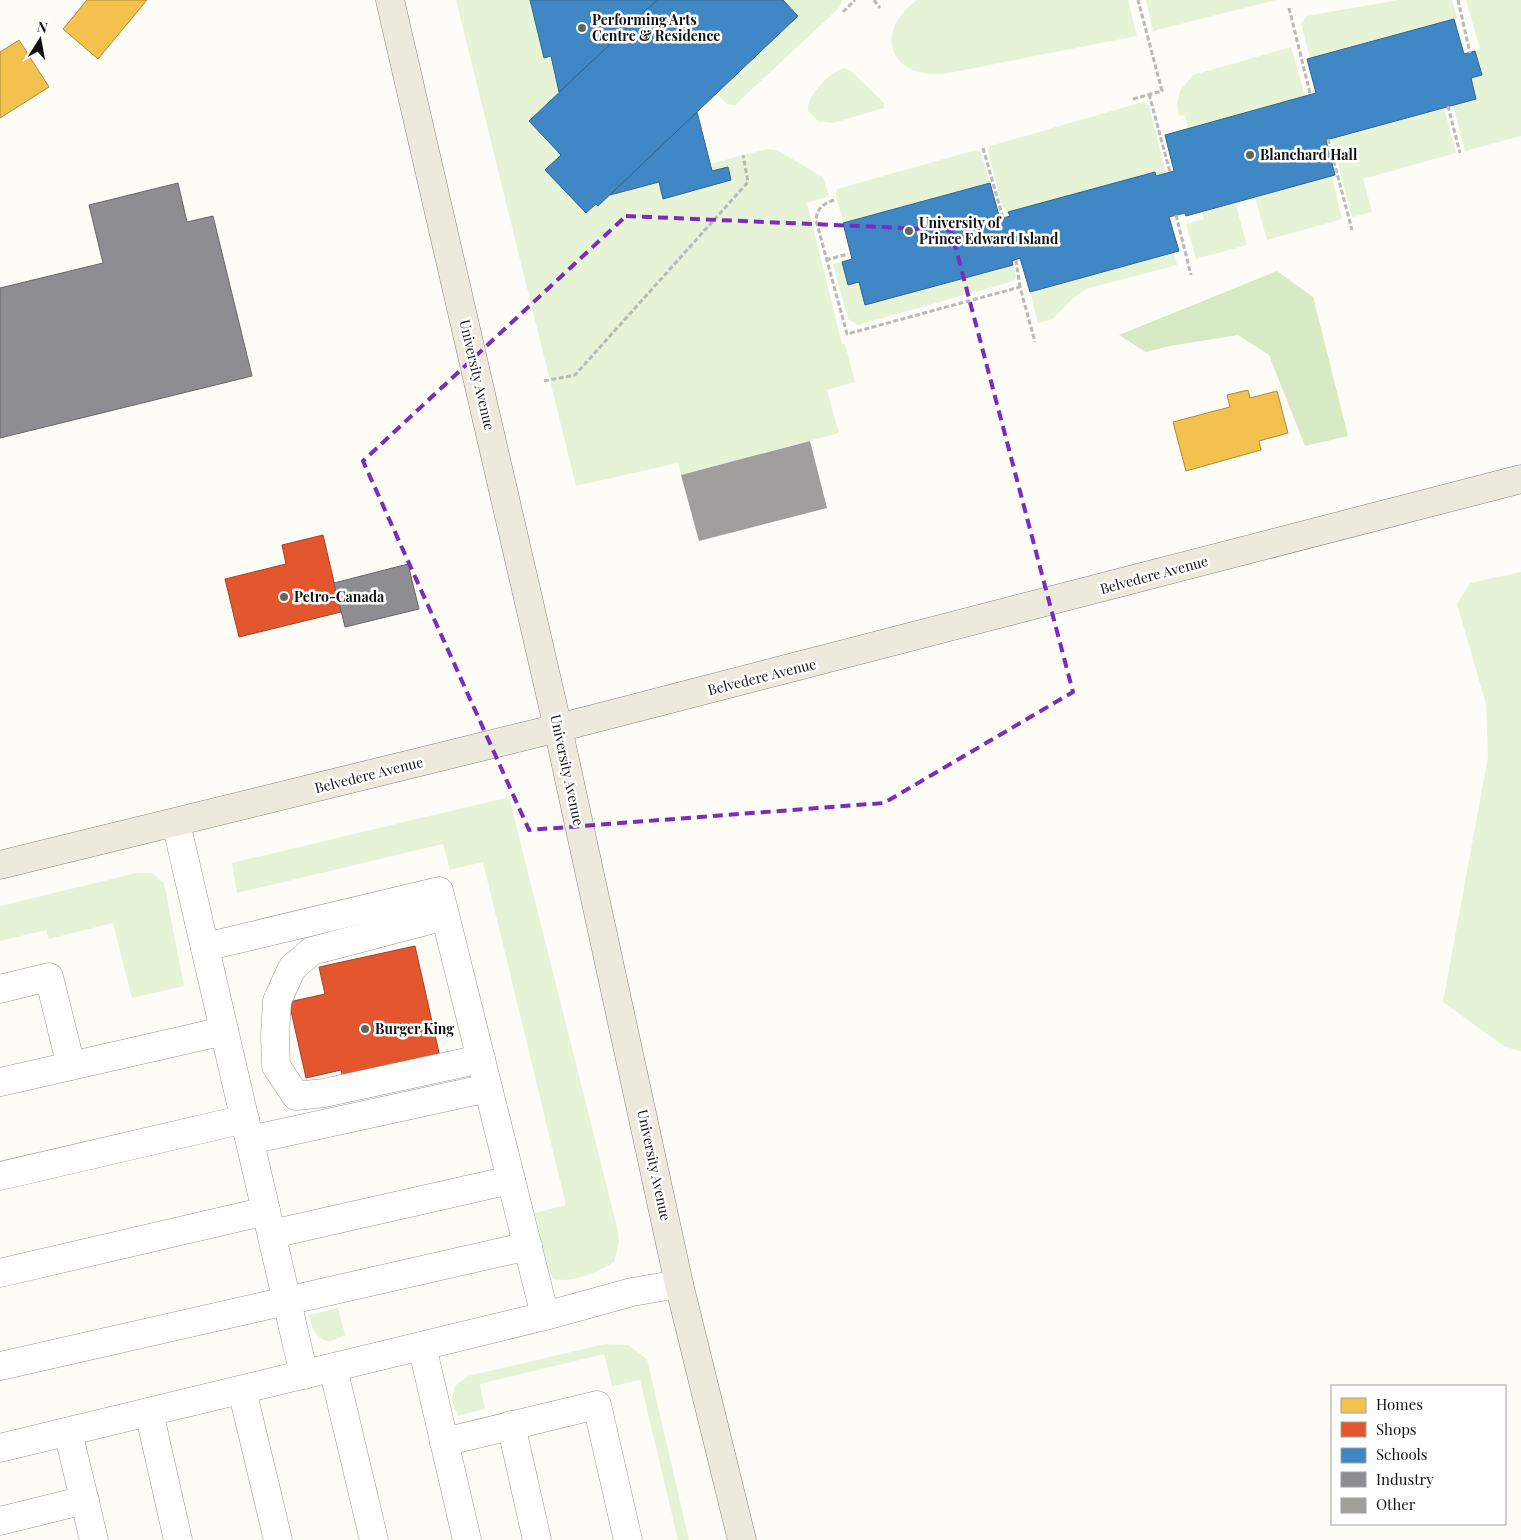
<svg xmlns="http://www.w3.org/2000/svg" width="1521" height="1540" viewBox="0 0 1521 1540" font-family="'Playfair Display',serif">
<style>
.green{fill:#e7f3d7}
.forest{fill:#d8eac5}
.homes{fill:#f2c14e;stroke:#ae8c3c}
.shops{fill:#e4572e;stroke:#a54225}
.schools{fill:#3f88c5;stroke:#31648f}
.industry{fill:#8d8d92;stroke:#68686b}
.building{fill:#a19f9c}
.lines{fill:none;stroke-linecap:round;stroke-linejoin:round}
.minor-casing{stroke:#979795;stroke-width:29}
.major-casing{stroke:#858482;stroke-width:29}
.path{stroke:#b9b9b8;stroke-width:3;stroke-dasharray:5 2.5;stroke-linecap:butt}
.minor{stroke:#fffffe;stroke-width:28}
.major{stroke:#ede9dc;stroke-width:28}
.marked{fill:none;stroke:#7b2cbf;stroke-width:4;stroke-dasharray:10 6;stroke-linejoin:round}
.poi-dot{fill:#646362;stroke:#fff;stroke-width:2}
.labels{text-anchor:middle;stroke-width:5;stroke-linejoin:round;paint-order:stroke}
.poi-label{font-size:14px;font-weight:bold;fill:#111;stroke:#fff;text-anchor:start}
.street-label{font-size:14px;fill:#111;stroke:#fff}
</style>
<rect width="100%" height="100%" fill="#fdfcf7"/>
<g class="green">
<path d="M456,0H530L544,58L551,56L559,92L529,121L561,155L546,170L586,213L610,195L659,182L663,199L715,185V184L731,180L728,167L712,171L710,164L767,149L777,150L823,177L829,196L807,203L842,344H845L855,382L827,390L839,433L681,475L678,463L576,486Z"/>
<path d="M783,0H842L839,8L735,105L727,104L717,94L798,17Z"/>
<path d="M917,0H1128L1137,36L944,74C889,79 873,31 917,0Z"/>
<path d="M1146,0H1276L1153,31Z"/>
<path d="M1398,0H1452L1457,18L1310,58L1301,23L1307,16Z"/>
<path d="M1466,0H1521V136L1465,151L1453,105L1476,99L1471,78L1482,75L1475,51L1480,49Z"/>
<path d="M1291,47L1305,96L1188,128L1185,115L1179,116L1177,104L1180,91L1193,75Z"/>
<path d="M844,68L851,71L884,103V108L833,123L818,121L808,111C805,97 831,71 844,68Z"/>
<path d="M1143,102L1149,106L1166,173L1156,176L1155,173L1008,212L1002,206L988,151L990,146Z"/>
<path d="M1444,108L1456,153L1363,179L1372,212L1352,217L1331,138Z"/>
<path d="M976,150L981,153L990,183L843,223L836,195L837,189Z"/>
<path d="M1332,176L1342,219L1267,240L1255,197Z"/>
<path d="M1235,202L1247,245L1196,259L1186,224L1204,219L1202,212Z"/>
<path d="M1174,253L1177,265L1086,289L1071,300L1053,319L1038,323L1030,292Z"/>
<path d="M842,262L848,285L859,282L865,305L1013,265L1016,276L1014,281L858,325L848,319L833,264Z"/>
<path d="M1521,572V1051L1505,1047L1443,1002L1488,757L1486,704L1457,604L1470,583Z"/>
<path d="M509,797L618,1231L619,1242L614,1262C596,1273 573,1283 553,1279L547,1265L535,1213L566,1205L483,862L450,870L443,844L237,893L232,863Z"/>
<path d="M137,873H152L164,883L184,986L132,998L113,923L49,939L46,930L0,941V906Z"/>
<path d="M338,1308L345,1335L329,1342C315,1337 312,1330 309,1315Z"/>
<path d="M605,1344L628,1345L647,1359L689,1540H678L640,1380L612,1386L604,1354L480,1384L485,1409L458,1416L452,1401L455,1386L468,1376Z"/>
</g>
<path class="forest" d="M1277,271L1313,297L1348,436L1305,446L1269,355L1238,335L1170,346L1146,352L1119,335Z"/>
<g class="homes">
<path d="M87,0H147L98,59L63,29Z"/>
<path d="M19,40L49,87L0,118V52Z"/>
<path d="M1248,390L1250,398L1277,391L1288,433L1259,441L1261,450L1186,471L1173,422L1230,407L1227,395Z"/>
</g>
<g class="shops">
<path d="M323,535L341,612L239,637L225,579L286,564L282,545Z"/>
<path d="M415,946L440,1057L343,1078L341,1070L306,1078L289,1002L325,994L319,967Z"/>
</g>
<g class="schools">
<path d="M530,0H657L559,92L551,56L544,58Z"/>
<path d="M657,0H783L798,16L598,206L596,204L586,213L545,170L561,155L529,121Z"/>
<path d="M1454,19L1464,54L1475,51L1482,75L1471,78L1476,99L1326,140L1335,175L1186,216L1185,213L1169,217L1179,251L1030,292L1020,258L1012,261L1013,265L865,305L859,282L848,285L842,262L852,259L843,223L990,183L1000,219L1010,216L1008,212L1155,172L1156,176L1174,171L1165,135L1316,93L1307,59Z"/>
<path d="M697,112L712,171L728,167L731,180L663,199L659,182L610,195Z"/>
</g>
<g class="industry">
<path d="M178,183L187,222L213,216L252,376L0,438V288L103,263L89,205Z"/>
<path d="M408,564L419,609L345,627L334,583Z"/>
</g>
<path class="building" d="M810,441L827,508L699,541L681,475Z"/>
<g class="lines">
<g class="minor-casing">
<g id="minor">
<path d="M176,823L304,1375"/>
<path d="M445,916L312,951L292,968L277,1001L275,1036L276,1066L296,1096L324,1093L481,1059"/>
<path d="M205,947L439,891L545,1316"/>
<path d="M0,989L49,977L71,1066"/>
<path d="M0,1082L224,1031"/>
<path d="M250,1140L488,1088"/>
<path d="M0,1176L245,1119"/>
<path d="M272,1234L511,1180"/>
<path d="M0,1273L266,1211"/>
<path d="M422,1346L467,1540"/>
<path d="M0,1366L528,1246"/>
<path d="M333,1368L374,1540"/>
<path d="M242,1390L278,1540"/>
<path d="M149,1412L178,1540"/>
<path d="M511,1425L537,1540"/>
<path d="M68,1432L94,1540"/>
<path d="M444,1442L597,1405L628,1540"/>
<path d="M0,1448L545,1316L632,1292L679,1284"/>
<path d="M0,1521L85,1500"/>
</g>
</g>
<g class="major-casing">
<g id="major">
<path d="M390,0L558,728L679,1284L742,1540"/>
<path d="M0,865L558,728L1521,479"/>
</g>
</g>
<g class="path">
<path d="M874,0L880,8"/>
<path d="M1458,0L1470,53"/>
<path d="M1289,8L1310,93"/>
<path d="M843,12L855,0"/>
<path d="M1149,94L1170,172"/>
<path d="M1133,99L1162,91L1138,0"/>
<path d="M1448,106L1460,153"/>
<path d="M1328,139L1352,230"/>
<path d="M983,148L1003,218"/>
<path d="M834,200C823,204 817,208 816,220L847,334L1020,287L1035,342"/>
<path d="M1176,215L1191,275"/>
<path d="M826,260L848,254"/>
<path d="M1016,260L1020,287"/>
<path d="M544,381L575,375L748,182L743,155"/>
</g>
<use href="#minor" class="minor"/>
<use href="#major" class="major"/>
</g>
<path class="marked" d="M626,216L951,230L1073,692L884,803L529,830L363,461Z"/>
<g class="poi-dot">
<circle cx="582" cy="28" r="5"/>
<circle cx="1250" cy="155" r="5"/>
<circle cx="909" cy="231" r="5"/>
<circle cx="284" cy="597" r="5"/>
<circle cx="365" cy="1029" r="5"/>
</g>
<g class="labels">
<g class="poi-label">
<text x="592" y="25">Performing Arts<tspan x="592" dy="16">Centre &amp; Residence</tspan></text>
<text x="1260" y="160">Blanchard Hall</text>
<text x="919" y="228">University of<tspan x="919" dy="16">Prince Edward Island</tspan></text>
<text x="294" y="602">Petro-Canada</text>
<text x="375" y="1034">Burger King</text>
</g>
<g class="street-label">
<text transform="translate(477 375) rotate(77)" y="5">University Avenue</text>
<text transform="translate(1154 575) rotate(-15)" y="5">Belvedere Avenue</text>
<text transform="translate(762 677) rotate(-14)" y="5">Belvedere Avenue</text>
<text transform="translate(567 770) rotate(78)" y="5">University Avenue</text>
<text transform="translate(369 775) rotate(-14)" y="5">Belvedere Avenue</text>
<text transform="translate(654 1165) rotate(78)" y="5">University Avenue</text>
</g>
</g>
<rect x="1331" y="1385" width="175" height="140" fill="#ffffff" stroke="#a0a0a0"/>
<rect x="1341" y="1398" width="25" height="15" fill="#f2c14e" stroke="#a0a0a0"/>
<text x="1376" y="1410" font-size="15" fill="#111111">Homes</text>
<rect x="1341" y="1422" width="25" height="15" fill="#e4572e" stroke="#a0a0a0"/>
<text x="1376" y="1435" font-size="15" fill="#111111">Shops</text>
<rect x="1341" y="1448" width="25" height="15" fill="#3f88c5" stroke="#a0a0a0"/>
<text x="1376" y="1460" font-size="15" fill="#111111">Schools</text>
<rect x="1341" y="1472" width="25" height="15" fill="#8d8d92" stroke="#a0a0a0"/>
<text x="1376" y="1485" font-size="15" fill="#111111">Industry</text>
<rect x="1341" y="1498" width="25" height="15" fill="#a19f9c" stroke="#a0a0a0"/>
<text x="1376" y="1510" font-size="15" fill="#111111">Other</text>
<g transform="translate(40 40) rotate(11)" stroke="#ffffff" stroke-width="4" paint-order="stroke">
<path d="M0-4L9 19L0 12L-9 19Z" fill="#111111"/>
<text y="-8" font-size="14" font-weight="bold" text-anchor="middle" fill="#111111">N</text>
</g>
</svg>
